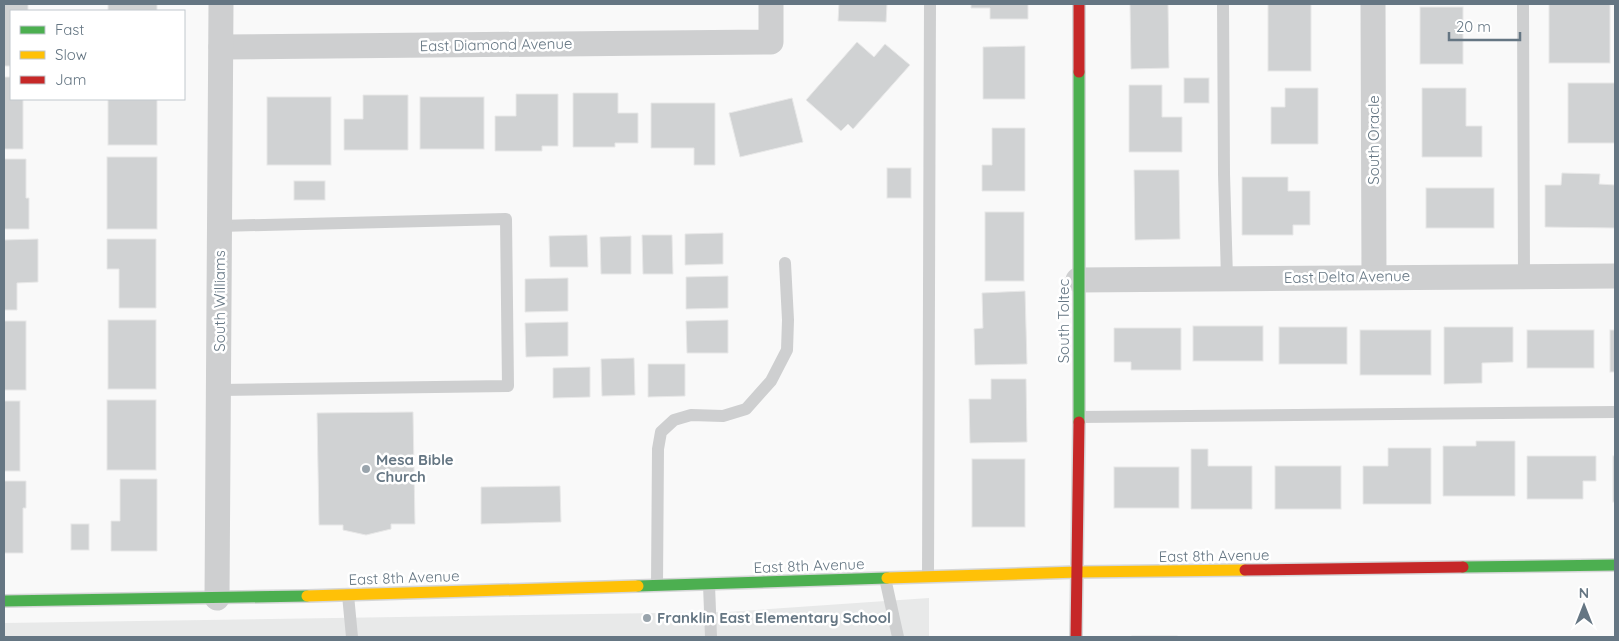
<svg xmlns="http://www.w3.org/2000/svg" width="1619" height="641" viewBox="0 0 1619 641" font-family="Quicksand,sans-serif">
<style>
.built{fill:#e8e9e9}
.building{fill:#d0d2d3;stroke:#e8e8e8}
.lines{fill:none;stroke-linecap:round;stroke-linejoin:round}
.fast-casing{stroke:#d5d6d7;stroke-width:14}
.slow-casing{stroke:#d5d6d7;stroke-width:14}
.jam-casing{stroke:#d5d6d7;stroke-width:14}
.lane{stroke:#cecfd0;stroke-width:12}
.street{stroke:#cecfd0;stroke-width:25}
.fast{stroke:#4caf50;stroke-width:11}
.slow{stroke:#ffc107;stroke-width:11}
.jam{stroke:#c62828;stroke-width:11}
.poi-dot{fill:#99a4ac;stroke:#fff;stroke-width:2}
.labels{text-anchor:middle;stroke-width:5;stroke-linejoin:round;paint-order:stroke}
.street-label{font-size:15px;fill:#657683;stroke:#fff}
.poi-label{font-size:15px;font-weight:bold;fill:#657683;stroke:#fff;text-anchor:start}
</style>
<rect width="100%" height="100%" fill="#f9f9f9"/>
<path class="built" d="M929,598V637H4V623L727,612Z"/>
<g class="building">
<path d="M4,4H28V11H11V66H4Z"/>
<rect x="108" y="4" width="49" height="7"/>
<path d="M839,4H887L886,22L838,21Z"/>
<path d="M971,4H1028V19H990V8H971Z"/>
<path d="M1130,4H1168L1169,68L1131,69Z"/>
<rect x="1268" y="4" width="43" height="67"/>
<rect x="1549" y="4" width="61" height="59"/>
<rect x="1420" y="7" width="43" height="57"/>
<path d="M857,42L874,57L885,44L910,65L853,129L848,124L841,131L806,100Z"/>
<path d="M1025,46V99H983V47Z"/>
<path d="M4,77H11V99H23V149H4Z"/>
<rect x="1184" y="78" width="25" height="25"/>
<rect x="1568" y="83" width="47" height="60"/>
<path d="M1129,85H1162V117H1182V152H1129Z"/>
<path d="M1285,88H1318V144H1271V107H1285Z"/>
<path d="M1422,88H1466V126H1482V157H1422Z"/>
<path d="M573,93H618V113H638V143H615V147H573Z"/>
<path d="M516,94H558V146H542V151H495V116H516Z"/>
<path d="M363,95H408V150H344V119H363Z"/>
<rect x="267" y="97" width="64" height="68"/>
<rect x="420" y="97" width="64" height="52"/>
<path d="M792,98L803,142L740,157L729,113Z"/>
<rect x="108" y="99" width="49" height="46"/>
<path d="M651,103H715V165H694V148H651Z"/>
<path d="M992,128H1025V191H982V165H992Z"/>
<rect x="107" y="157" width="50" height="72"/>
<path d="M4,159H26V198H29V229H4Z"/>
<rect x="887" y="168" width="24" height="30"/>
<path d="M1134,170H1179L1180,239L1135,240Z"/>
<path d="M1562,173L1600,174L1599,184L1615,185V228L1545,227V185H1561Z"/>
<path d="M1242,177H1288V191H1310V225H1293V235H1242Z"/>
<rect x="294" y="181" width="31" height="19"/>
<rect x="1426" y="188" width="68" height="40"/>
<rect x="985" y="212" width="39" height="69"/>
<path d="M723,233V264L685,265V234Z"/>
<path d="M587,235L588,267H550L549,236Z"/>
<path d="M642,235H672L673,274H643Z"/>
<path d="M631,236V274H601L600,237Z"/>
<path d="M38,239V282L17,283V310H4V240Z"/>
<path d="M107,239H156V308H119V269H107Z"/>
<path d="M728,276V308L686,309V277Z"/>
<path d="M568,278V311L525,312V279Z"/>
<path d="M1025,291L1027,364L975,365L974,329L983,328L982,293Z"/>
<rect x="108" y="320" width="48" height="69"/>
<path d="M728,320V353H687L686,321Z"/>
<rect x="4" y="321" width="22" height="69"/>
<path d="M568,322V356L526,357L525,323Z"/>
<rect x="1193" y="326" width="70" height="35"/>
<rect x="1279" y="327" width="68" height="37"/>
<path d="M1444,327H1513V362L1482,363V383L1444,384Z"/>
<path d="M1114,328H1181V370H1131V362H1114Z"/>
<rect x="1360" y="330" width="71" height="45"/>
<rect x="1527" y="330" width="67" height="38"/>
<rect x="1610" y="330" width="5" height="42"/>
<path d="M634,358L635,395L602,396L601,359Z"/>
<path d="M648,364H685V396L648,397Z"/>
<path d="M590,367V397L553,398V368Z"/>
<path d="M991,379H1026L1027,442L970,443L969,399H991Z"/>
<rect x="107" y="400" width="49" height="70"/>
<rect x="4" y="401" width="16" height="70"/>
<path d="M413,412L415,524H391V529L366,535L343,530V525H319L317,413Z"/>
<path d="M1476,441H1515V496H1443V446H1476Z"/>
<path d="M1388,448H1431V504H1363V466H1388Z"/>
<path d="M1191,449H1208V466H1252V509H1191Z"/>
<path d="M1527,456H1596V481H1583V499H1527Z"/>
<rect x="1613" y="456" width="2" height="46"/>
<rect x="972" y="459" width="53" height="68"/>
<rect x="1275" y="466" width="66" height="43"/>
<rect x="1114" y="467" width="65" height="41"/>
<path d="M120,479H157V551H111V521H120Z"/>
<path d="M4,481H26V508H23V553H4Z"/>
<path d="M560,486L561,522L481,524V487Z"/>
<rect x="71" y="524" width="18" height="26"/>
<rect x="1132" y="636" width="45" height="1"/>
</g>
<g class="lines">
<g class="fast-casing">
<g id="fast">
<path d="M1079,422V72"/>
<path d="M1463,567L1615,565"/>
<path d="M638,586L887,578"/>
<path d="M4,601L307,596"/>
</g>
</g>
<g class="slow-casing">
<g id="slow">
<path d="M887,578L1078,572L1245,570"/>
<path d="M307,596L638,586"/>
</g>
</g>
<g class="jam-casing">
<g id="jam">
<path d="M1079,4V72"/>
<path d="M1245,570L1463,567"/>
<path d="M1076,637L1079,422"/>
</g>
</g>
<g class="lane">
<path d="M1223,4L1224,174L1227,278"/>
<path d="M1523,4L1524,276"/>
<path d="M219,390L508,386L506,219L220,226"/>
<path d="M1079,417L1615,412"/>
<path d="M928,576L930,4"/>
<path d="M885,578L898,637"/>
<path d="M657,585L658,449L661,432L674,420L691,415L723,416L746,409L771,381L787,350L788,320L785,263"/>
<path d="M709,585L711,637"/>
<path d="M348,595L352,637"/>
</g>
<g class="street">
<path d="M1373,4L1374,277"/>
<path d="M221,47L771,42V4"/>
<path d="M1078,280L1615,276"/>
<path d="M217,598L221,4"/>
</g>
<use href="#fast" class="fast"/>
<use href="#slow" class="slow"/>
<use href="#jam" class="jam"/>
</g>
<g class="poi-dot">
<circle cx="366" cy="469" r="5"/>
<circle cx="647" cy="618" r="5"/>
</g>
<g class="labels">
<g class="street-label">
<text transform="translate(496 45) rotate(-1)" y="5">East Diamond Avenue</text>
<text transform="translate(1374 140) rotate(-90)" y="5">South Oracle</text>
<text transform="translate(1347 277) rotate(-1)" y="5">East Delta Avenue</text>
<text transform="translate(220 301) rotate(-90)" y="5">South Williams</text>
<text transform="translate(1064 321) rotate(-90)" y="5">South Toltec</text>
<text transform="translate(1214 556) rotate(-1)" y="5">East 8th Avenue</text>
<text transform="translate(809 566) rotate(-2)" y="5">East 8th Avenue</text>
<text transform="translate(404 578) rotate(-2)" y="5">East 8th Avenue</text>
</g>
<g class="poi-label">
<text x="376" y="465">Mesa Bible<tspan x="376" dy="17">Church</tspan></text>
<text x="657" y="623">Franklin East Elementary School</text>
</g>
</g>
<rect width="1619" height="641" fill="none" stroke="#657683" stroke-width="10"/>
<rect x="10" y="10" width="175" height="90" fill="#ffffff" stroke="#c1c8cd"/>
<rect x="20" y="26" width="25" height="8" fill="#4caf50" stroke="#c1c8cd"/>
<text x="55" y="35" font-size="15" fill="#657683">Fast</text>
<rect x="20" y="51" width="25" height="8" fill="#ffc107" stroke="#c1c8cd"/>
<text x="55" y="60" font-size="15" fill="#657683">Slow</text>
<rect x="20" y="76" width="25" height="8" fill="#c62828" stroke="#c1c8cd"/>
<text x="55" y="85" font-size="15" fill="#657683">Jam</text>
<g transform="translate(1584 606)" stroke="#ffffff" stroke-width="4" paint-order="stroke">
<path d="M0-4L9 19L0 12L-9 19Z" fill="#657683"/>
<text y="-8" font-size="14" font-weight="bold" text-anchor="middle" fill="#657683">N</text>
</g>
<path d="M1449 32v8h71v-8" fill="none" stroke="#657683" stroke-width="2.5"/>
<text x="1456" y="32" font-size="15" fill="#657683" stroke="#ffffff" stroke-width="4" paint-order="stroke">20 m</text>
</svg>
